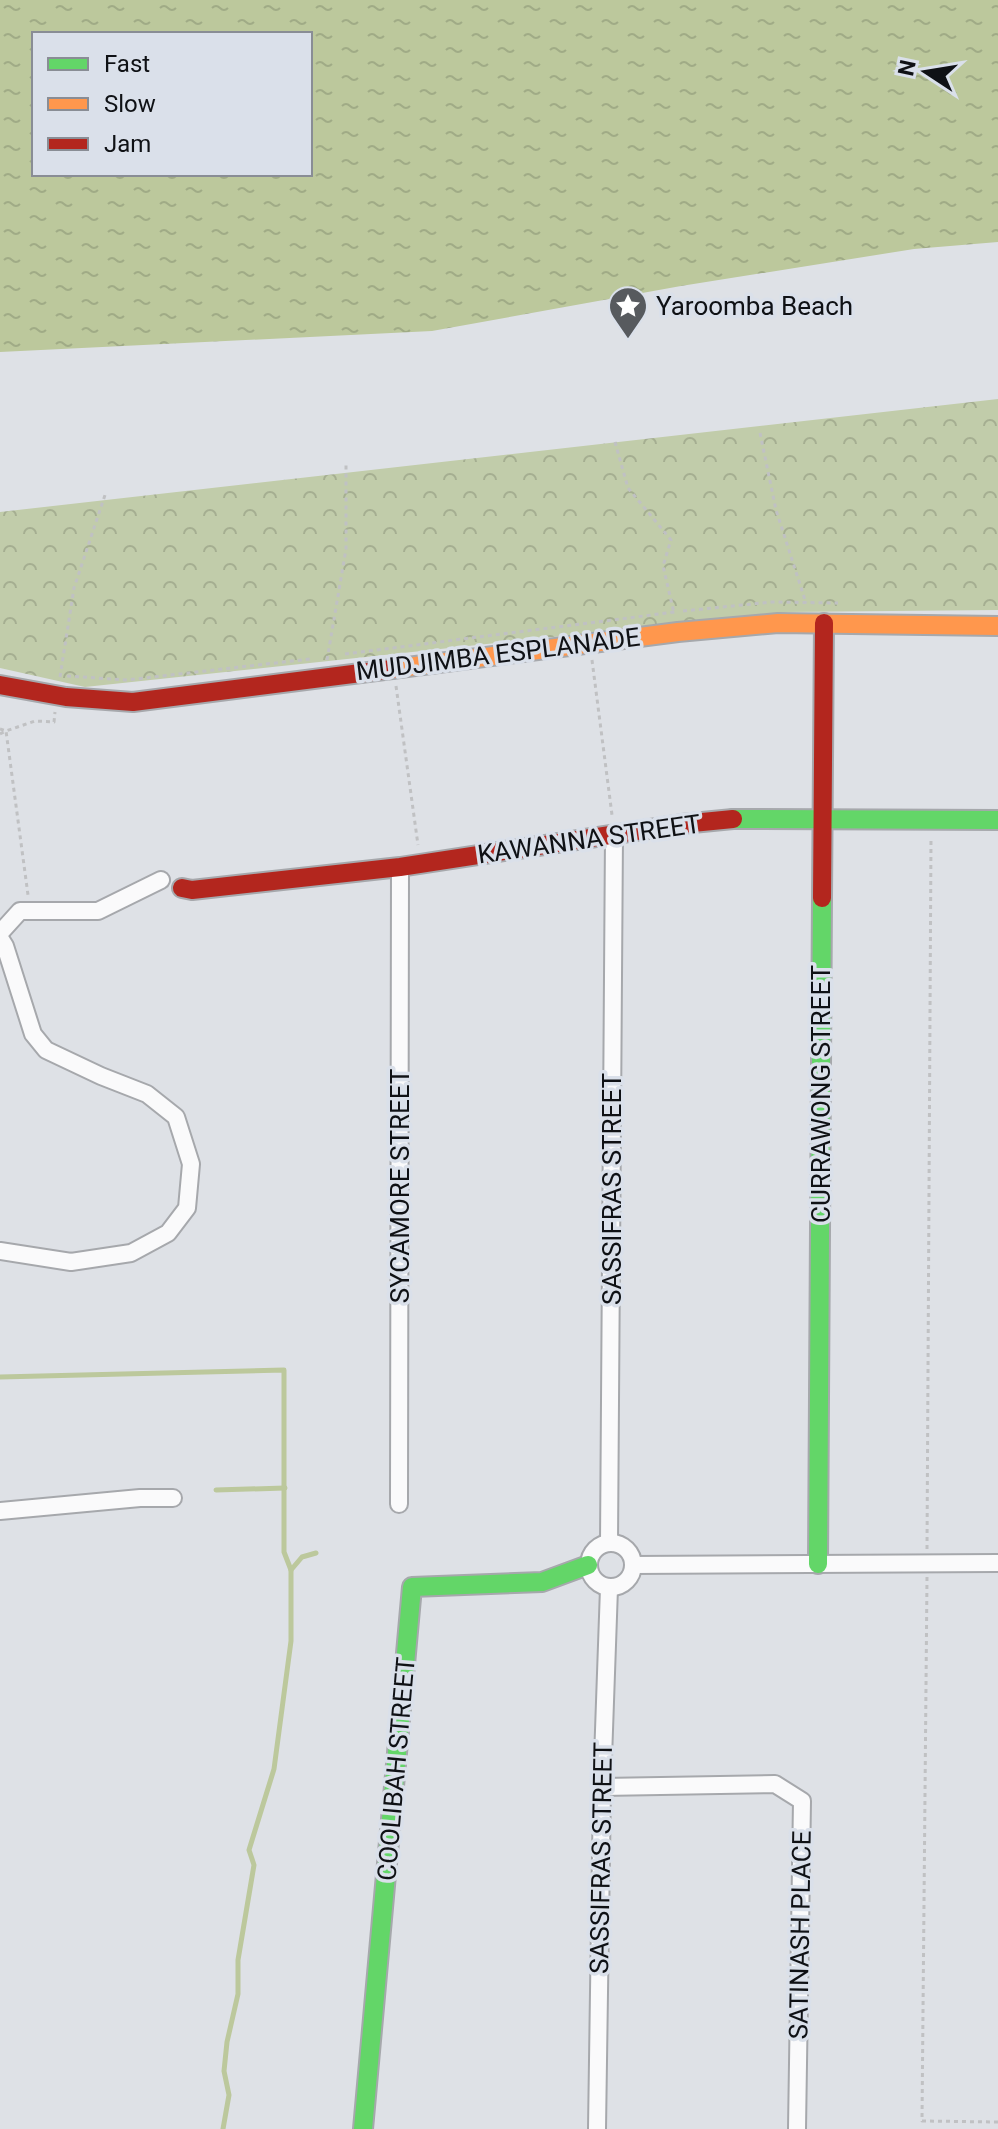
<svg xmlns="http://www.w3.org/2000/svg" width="998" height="2129" viewBox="0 0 998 2129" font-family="Roboto,sans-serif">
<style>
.forest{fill:url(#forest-crowns)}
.water{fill:url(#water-ripples);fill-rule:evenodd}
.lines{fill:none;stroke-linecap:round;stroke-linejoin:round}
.stream{stroke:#bcc89c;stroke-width:5}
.street-casing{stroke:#a6a8ac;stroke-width:20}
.fast-casing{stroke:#a6a8ac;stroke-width:22}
.slow-casing{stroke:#a6a8ac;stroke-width:22}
.jam-casing{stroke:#a6a8ac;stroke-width:22}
.path{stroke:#c0c1c3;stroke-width:3;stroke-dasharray:4 4;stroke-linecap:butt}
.street{stroke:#fafafb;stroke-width:16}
.fast{stroke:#63d668;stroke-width:18}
.slow{stroke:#ff974d;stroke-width:18}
.jam{stroke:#b3261e;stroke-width:18}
.labels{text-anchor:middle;stroke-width:7;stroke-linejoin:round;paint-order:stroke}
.poi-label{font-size:26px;fill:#0f1115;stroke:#dae0ea;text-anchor:start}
.street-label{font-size:26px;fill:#0f1115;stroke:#dae0ea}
</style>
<defs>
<pattern id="forest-crowns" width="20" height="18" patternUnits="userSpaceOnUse" patternTransform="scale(2)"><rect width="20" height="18" fill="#c1ccaa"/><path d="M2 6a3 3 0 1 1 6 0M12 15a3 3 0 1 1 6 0" fill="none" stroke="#a5ae91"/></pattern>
<pattern id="water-ripples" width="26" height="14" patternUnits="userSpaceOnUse" patternTransform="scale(2)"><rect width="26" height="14" fill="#bcc89c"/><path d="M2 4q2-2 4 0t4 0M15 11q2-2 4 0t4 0" fill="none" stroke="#a0ab86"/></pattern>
</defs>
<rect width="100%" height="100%" fill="#dee1e6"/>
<path class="forest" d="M998,399V610L786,612L85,687L0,668V512Z"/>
<path class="water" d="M0,0H998V242L914,249L681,286L432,331L0,352ZM34,34H310V174H34Z"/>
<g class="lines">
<g class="stream">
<path d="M0,1377L284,1370V1552L291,1570"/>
<path d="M216,1490L285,1488"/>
<path d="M223,2129L229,2095L224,2071L227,2042L238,1994V1960L254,1865L249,1850L274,1769L291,1641V1570L302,1557L316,1553"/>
</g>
<g class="street-casing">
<g id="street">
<path d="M0,933L20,911H98L161,880"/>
<path d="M0,938L5,946L33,1034L46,1050L101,1076L147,1094L176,1117L191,1164L187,1208L168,1233L131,1253L71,1262L0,1251"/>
<path d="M399,1504L400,867"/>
<path d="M0,1511L140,1498H173"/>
<circle cx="611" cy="1565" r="22"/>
<path d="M609,1543L614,835"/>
<path d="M633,1565L998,1563"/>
<path d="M602,1787L775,1784L802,1801L797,2129"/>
<path d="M597,2129L602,1787L609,1588"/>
</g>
</g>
<g class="fast-casing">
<g id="fast">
<path d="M733,819L998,820"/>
<path d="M818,1564L822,898"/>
<path d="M363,2129L412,1587L542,1582L588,1565"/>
</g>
</g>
<g class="slow-casing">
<path id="slow" d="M392,669L678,632L778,623L998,626"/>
</g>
<g class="jam-casing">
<g id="jam">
<path d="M0,685L66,697L133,702L392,669"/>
<path d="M182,888L192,890L400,867L682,824L733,819"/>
<path d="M822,898L824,623"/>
</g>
</g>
<g class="path">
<path d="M760,433L776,510L806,603"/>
<path d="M615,442L628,488L671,540L663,566L674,613"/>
<path d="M683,611L772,602L838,603"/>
<path d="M345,654L675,612"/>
<path d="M327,660L346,549V464"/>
<path d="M592,660L612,815"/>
<path d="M67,676L127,680L310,659"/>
<path d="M60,677L74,588L106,492"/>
<path d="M396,686L418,845"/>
<path d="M0,729L6,731L35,721L54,722L55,712"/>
<path d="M0,734L6,731L28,895"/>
<path d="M927,1549L931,837"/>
<path d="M927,1577L922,2121L998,2122"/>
</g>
<use href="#street" class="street"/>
<use href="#fast" class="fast"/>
<use href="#slow" class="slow"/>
<use href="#jam" class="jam"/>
</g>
<defs>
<g id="sight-pin" transform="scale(2)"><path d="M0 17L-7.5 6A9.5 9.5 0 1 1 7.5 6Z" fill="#575a5e" stroke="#dae0ea"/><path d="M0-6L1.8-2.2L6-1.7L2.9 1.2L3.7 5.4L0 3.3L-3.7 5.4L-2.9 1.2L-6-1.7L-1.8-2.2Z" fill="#fff"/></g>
</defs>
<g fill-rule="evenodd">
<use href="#sight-pin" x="628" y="306"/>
</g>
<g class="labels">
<g class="poi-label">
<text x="656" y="315">Yaroomba Beach</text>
</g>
<g class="street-label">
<text transform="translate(498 654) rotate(-7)" y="9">MUDJIMBA ESPLANADE</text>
<text transform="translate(589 839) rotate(-8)" y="9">KAWANNA STREET</text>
<text transform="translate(821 1094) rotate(-90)" y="9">CURRAWONG STREET</text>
<text transform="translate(400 1186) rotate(-90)" y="9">SYCAMORE STREET</text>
<text transform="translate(612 1189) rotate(-90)" y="9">SASSIFRAS STREET</text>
<text transform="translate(396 1769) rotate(-85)" y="9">COOLIBAH STREET</text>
<text transform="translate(601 1858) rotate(-89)" y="9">SASSIFRAS STREET</text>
<text transform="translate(800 1935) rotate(-89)" y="9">SATINASH PLACE</text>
</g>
</g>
<rect x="32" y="32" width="280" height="144" fill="#dae0ea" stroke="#898d95" stroke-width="2"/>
<rect x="48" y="58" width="40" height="12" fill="#63d668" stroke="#898d95" stroke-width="2"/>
<text x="104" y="72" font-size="24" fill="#0f1115">Fast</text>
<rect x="48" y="98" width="40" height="12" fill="#ff974d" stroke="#898d95" stroke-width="2"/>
<text x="104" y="112" font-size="24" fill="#0f1115">Slow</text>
<rect x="48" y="138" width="40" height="12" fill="#b3261e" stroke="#898d95" stroke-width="2"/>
<text x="104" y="152" font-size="24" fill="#0f1115">Jam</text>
<g transform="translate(926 72) rotate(282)" stroke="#dae0ea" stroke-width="6" paint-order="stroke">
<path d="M0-6L14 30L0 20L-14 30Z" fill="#0f1115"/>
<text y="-12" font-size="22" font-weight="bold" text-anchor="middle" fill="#0f1115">N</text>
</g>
</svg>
